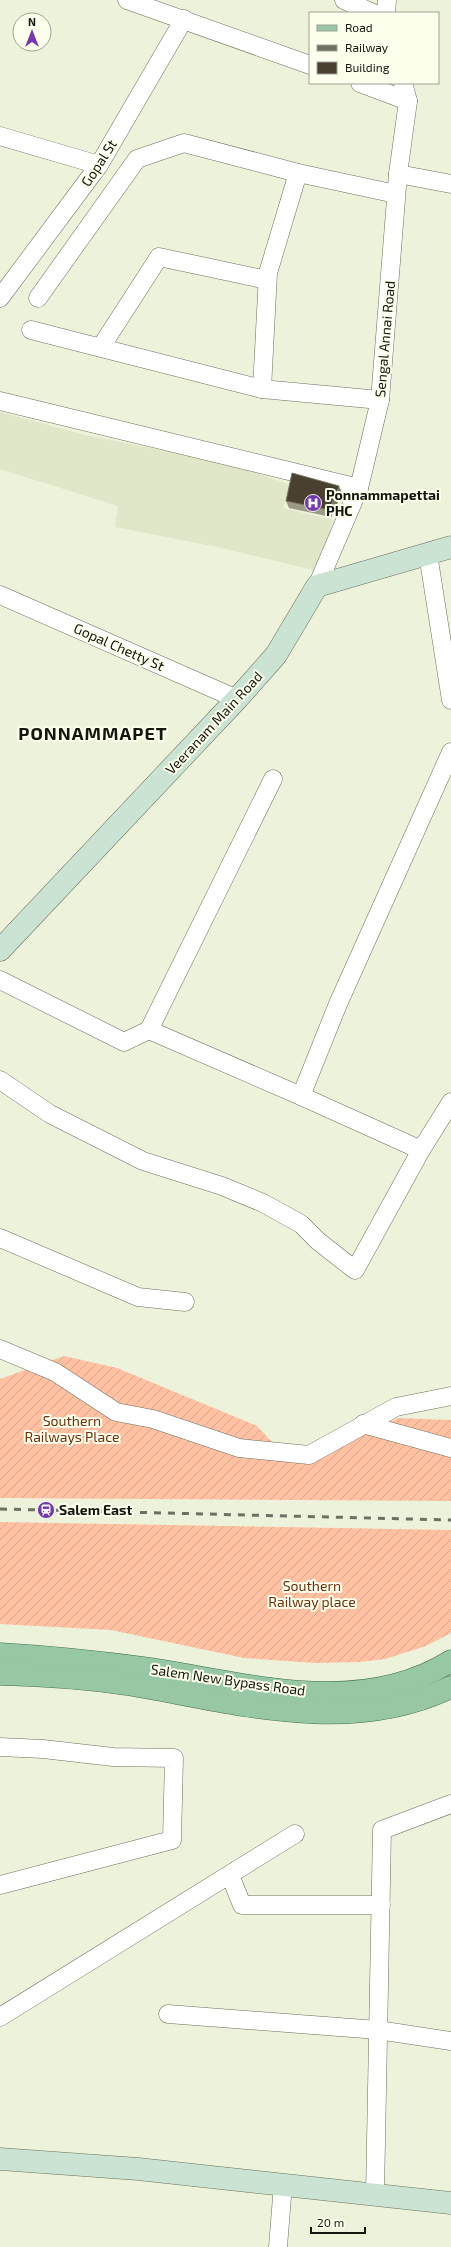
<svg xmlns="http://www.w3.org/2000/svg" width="451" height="2247" viewBox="0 0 451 2247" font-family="'Exo 2',sans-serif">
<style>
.built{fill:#e0e6c8}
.garden{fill:url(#garden-furrows)}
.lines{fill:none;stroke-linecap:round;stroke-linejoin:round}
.street-casing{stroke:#6c705c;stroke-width:19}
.secondary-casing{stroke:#6c705c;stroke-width:23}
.primary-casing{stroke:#3c7149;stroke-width:23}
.street{stroke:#fff;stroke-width:18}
.secondary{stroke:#cbe3d2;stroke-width:22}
.primary{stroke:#97c7a4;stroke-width:22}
.rail{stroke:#6d7163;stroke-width:3;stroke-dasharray:7 7;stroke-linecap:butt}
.wall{fill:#9c9985}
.shaded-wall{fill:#7b7563}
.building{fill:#4a402f;stroke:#7b7563}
.labels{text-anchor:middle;stroke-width:4;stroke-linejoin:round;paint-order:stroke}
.street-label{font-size:14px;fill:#15170f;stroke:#fbffec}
.poi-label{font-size:14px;font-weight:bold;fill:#15170f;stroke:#fbffec;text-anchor:start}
.park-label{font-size:14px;fill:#6d310c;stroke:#fbffec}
.district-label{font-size:18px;font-weight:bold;letter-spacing:1px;fill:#15170f;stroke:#fbffec}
</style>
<defs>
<pattern id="garden-furrows" width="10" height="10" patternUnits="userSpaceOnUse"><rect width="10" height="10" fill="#ffc1a2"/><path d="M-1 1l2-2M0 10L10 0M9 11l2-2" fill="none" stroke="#daa58a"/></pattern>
</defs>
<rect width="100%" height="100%" fill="#edf2db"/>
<path class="built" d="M0,412L85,435L226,463L291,485L283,508L333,520L318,571L222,548L115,527L118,506L0,469Z"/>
<g class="garden">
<path d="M64,1356L117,1368L257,1426L288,1459L354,1439L398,1418L451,1420V1501L0,1498V1379Z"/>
<path d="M0,1522L451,1530V1633L426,1646L385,1659L360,1662L315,1663L244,1658L111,1630L0,1624Z"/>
</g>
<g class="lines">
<g class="street-casing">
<g id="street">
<path d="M127,0L310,65"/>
<path d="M344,0L373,13"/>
<path d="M386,13L387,0"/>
<path d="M360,83L408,101"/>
<path d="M0,136L99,165"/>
<path d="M398,174L451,184"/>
<path d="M0,298L99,165L184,19"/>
<path d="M38,298L137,159L184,143L298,173L396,194"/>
<path d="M31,330L262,389L380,400"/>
<path d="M101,347L159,257L267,280"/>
<path d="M262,389L268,273L298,173"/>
<path d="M0,401L359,488"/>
<path d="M428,554L451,700"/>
<path d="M317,586L359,488L380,400L398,174L408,101L403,83"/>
<path d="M0,595L237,699"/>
<path d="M0,980L124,1042L149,1030L273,779"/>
<path d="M149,1030L301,1096L338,1004L451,752"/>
<path d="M0,1080L50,1114L143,1161L222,1186L263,1203L301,1224L318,1241L355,1270L421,1150"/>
<path d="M301,1096L421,1150L451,1102"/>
<path d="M0,1238L138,1297L185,1302"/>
<path d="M0,1349L55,1372L116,1412L153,1419L239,1448L309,1455L396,1407L451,1396"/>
<path d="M363,1424L451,1448"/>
<path d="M0,1747L43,1749L113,1757L174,1758L172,1840L0,1885"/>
<path d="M230,1875L242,1905H381"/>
<path d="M168,2014L378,2030L451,2041"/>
<path d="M0,2017L295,1834"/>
<path d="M375,2194L382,1830L451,1804"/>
<path d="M278,2247L283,2184"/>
</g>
</g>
<g class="secondary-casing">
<g id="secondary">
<path d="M0,950L237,699L276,655L317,586L451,547"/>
<path d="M0,2159L138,2169L451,2203"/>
</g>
</g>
<g class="primary-casing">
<g id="primary">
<path d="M0,1654C51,1657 100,1662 150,1669C248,1684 360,1718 451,1661"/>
<path d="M0,1674C43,1675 85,1678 127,1684C234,1702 348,1737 451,1687"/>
</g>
</g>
<use href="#street" class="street"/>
<use href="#secondary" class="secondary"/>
<use href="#primary" class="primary"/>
<path class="rail" d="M0,1509L451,1520"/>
</g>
<path class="wall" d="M342,493L331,517L289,508L286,501Z"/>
<path class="shaded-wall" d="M339,486L342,493L331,517L329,510Z"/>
<path class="building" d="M292,473L339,486L329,510L286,501Z"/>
<defs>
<g id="hospital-disc" transform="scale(0.9)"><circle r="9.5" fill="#7539af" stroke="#fbffec"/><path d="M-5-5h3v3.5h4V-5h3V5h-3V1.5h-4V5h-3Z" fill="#fff"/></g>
<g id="station-disc" transform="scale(0.9)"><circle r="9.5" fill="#7539af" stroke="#fbffec"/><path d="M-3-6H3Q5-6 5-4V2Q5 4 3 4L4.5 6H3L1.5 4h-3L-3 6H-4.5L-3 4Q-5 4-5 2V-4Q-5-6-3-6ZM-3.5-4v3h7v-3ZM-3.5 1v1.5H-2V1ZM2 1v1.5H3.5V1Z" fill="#fff"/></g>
</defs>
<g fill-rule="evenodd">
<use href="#hospital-disc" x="313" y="503"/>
<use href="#station-disc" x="46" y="1510"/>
</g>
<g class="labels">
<g class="street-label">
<text transform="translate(99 163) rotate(-57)" y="5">Gopal St</text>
<text transform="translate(385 339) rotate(-85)" y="5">Sengal Annai Road</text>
<text transform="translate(119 647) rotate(24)" y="5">Gopal Chetty St</text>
<text transform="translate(214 723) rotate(-47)" y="5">Veeranam Main Road</text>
<text transform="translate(228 1680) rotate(8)" y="5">Salem New Bypass Road</text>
</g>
<g class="poi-label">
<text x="326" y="500">Ponnammapettai<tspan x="326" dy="16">PHC</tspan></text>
<text x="59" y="1515">Salem East</text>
</g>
<g class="park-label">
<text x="72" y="1426">Southern<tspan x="72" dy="16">Railways Place</tspan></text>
<text x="312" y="1591">Southern<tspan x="312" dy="16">Railway place</tspan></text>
</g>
<g class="district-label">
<text x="93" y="740">PONNAMMAPET</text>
</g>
</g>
<rect x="309" y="12" width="130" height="72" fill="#fbffec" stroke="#9fa294"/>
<rect x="317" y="25" width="20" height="6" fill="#97c7a4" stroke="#9fa294"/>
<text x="345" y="32" font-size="12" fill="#15170f">Road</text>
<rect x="317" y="45" width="20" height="6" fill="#6d7163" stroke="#9fa294"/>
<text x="345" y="52" font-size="12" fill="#15170f">Railway</text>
<rect x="317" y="62" width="20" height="12" fill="#4a402f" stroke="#9fa294"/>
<text x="345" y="72" font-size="12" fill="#15170f">Building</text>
<g transform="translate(32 32)"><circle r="19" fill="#fbffec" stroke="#9fa294"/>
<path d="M0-3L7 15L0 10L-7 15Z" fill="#7539af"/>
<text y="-6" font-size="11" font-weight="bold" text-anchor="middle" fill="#15170f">N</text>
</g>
<path d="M311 2227v6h54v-6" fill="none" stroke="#15170f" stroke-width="2"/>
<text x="317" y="2227" font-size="12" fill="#15170f" stroke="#fbffec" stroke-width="3" paint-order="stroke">20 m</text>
</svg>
